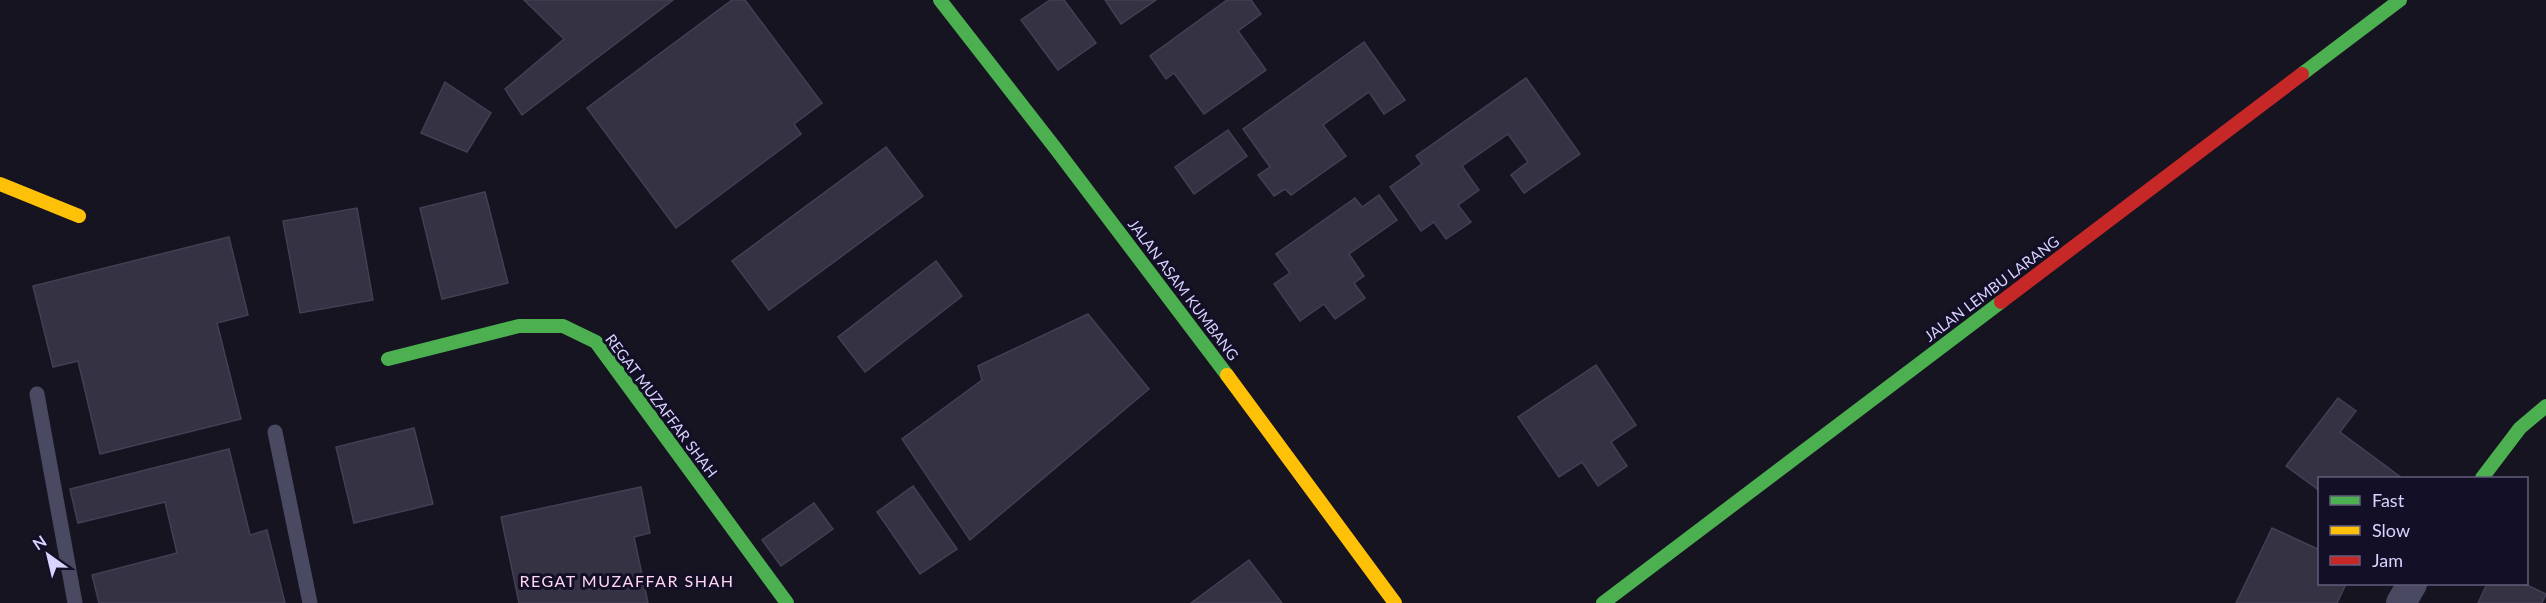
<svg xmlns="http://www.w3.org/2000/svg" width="2546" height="603" viewBox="0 0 2546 603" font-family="Lato,sans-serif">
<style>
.building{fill:#343243;stroke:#433f54;stroke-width:1.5}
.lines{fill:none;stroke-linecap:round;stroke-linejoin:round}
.lane{stroke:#4a4962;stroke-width:15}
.street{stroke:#4a4962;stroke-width:30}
.fast{stroke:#4caf50;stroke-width:14}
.slow{stroke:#ffc107;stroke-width:14}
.jam{stroke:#c62828;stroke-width:14}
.labels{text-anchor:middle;stroke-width:6;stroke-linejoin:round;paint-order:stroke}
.street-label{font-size:15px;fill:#d9d4ff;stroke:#130f26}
.neighbourhood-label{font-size:16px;letter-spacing:1.5px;fill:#ffd6f0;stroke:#130f26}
</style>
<rect width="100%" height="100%" fill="#161421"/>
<g class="building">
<path d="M524,0H673L522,115L505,89L564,39Z"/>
<path d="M732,0H745L822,103L794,124L801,134L676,228L587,108Z"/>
<path d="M1050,0H1064L1096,43L1058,70L1021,20Z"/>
<path d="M1105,0H1156L1121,24Z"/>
<path d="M1227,0H1251L1261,14L1238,31L1266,70L1204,114L1174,73L1166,79L1150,56Z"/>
<path d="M1364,42L1405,100L1384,114L1369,92L1323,125L1346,156L1291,195L1285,189L1274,196L1258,175L1270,167L1243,129Z"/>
<path d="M1526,78L1580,154L1524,193L1511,175L1528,162L1508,134L1462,166L1479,190L1458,205L1471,222L1446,239L1434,222L1421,231L1390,187L1422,164L1416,156Z"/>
<path d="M445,82L491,113L467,152L421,133Z"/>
<path d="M1228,130L1247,156L1194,194L1175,167Z"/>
<path d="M886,147L923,196L769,310L732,261Z"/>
<path d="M485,192L508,283L442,299L420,208Z"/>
<path d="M1379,195L1397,220L1349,254L1364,276L1354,283L1365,298L1335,319L1324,304L1300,321L1274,284L1290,273L1276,254L1355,198L1362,207Z"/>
<path d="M357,208L373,300L300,313L283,221Z"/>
<path d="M229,237L248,315L217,323L241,419L100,454L78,361L53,367L33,286Z"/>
<path d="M936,261L962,296L865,372L838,337Z"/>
<path d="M1088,314L1149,389L970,540L902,439L982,380L978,366Z"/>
<path d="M1596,365L1636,425L1611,442L1627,466L1598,486L1582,462L1559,477L1518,417Z"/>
<path d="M2338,398L2356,411L2340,432L2402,478H2320V491L2286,466Z"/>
<path d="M414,428L433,504L354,523L336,447Z"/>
<path d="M229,449L250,535L267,530L285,603H99L92,575L177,553L165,502L78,523L70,489Z"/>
<path d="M913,486L957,549L920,574L877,512Z"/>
<path d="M641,487L650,533L634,537L648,603H519L501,517Z"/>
<path d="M814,503L833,529L781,566L762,540Z"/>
<path d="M2272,528L2320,550V584H2346L2337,603H2236Z"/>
<path d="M1249,560L1282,603H1191Z"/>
<path d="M2487,584H2525L2546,594L2542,603H2478Z"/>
</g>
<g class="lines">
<g class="lane">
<path d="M37,394L75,603"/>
<path d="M275,432L310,603"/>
</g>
<path class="street" d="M2401,603L2412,584"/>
<g class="fast">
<path d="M940,0L1056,149L1227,375"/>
<path d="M2302,74L2400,0"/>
<path d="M388,359L519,326H563L596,342L787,603"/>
<path d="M2482,478L2520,428L2546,406"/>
<path d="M1603,603L2001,302"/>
</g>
<g class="slow">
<path d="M0,184L79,216"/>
<path d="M1227,375L1395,603"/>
</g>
<path class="jam" d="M2001,302L2302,74"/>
</g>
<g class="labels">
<g class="street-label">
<text transform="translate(1992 289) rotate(-37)" y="5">JALAN LEMBU LARANG</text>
<text transform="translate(1183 290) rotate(53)" y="5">JALAN ASAM KUMBANG</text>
<text transform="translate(661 406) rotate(53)" y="5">REGAT MUZAFFAR SHAH</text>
</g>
<g class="neighbourhood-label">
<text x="627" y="587">REGAT MUZAFFAR SHAH</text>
</g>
</g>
<rect x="2318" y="477" width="210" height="108" fill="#130f26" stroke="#625e7d" stroke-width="1.5"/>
<rect x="2330" y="496" width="30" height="9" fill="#4caf50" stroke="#625e7d" stroke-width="1.5"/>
<text x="2372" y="507" font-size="18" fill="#d9d4ff">Fast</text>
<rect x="2330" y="526" width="30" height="9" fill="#ffc107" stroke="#625e7d" stroke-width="1.5"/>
<text x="2372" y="537" font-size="18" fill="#d9d4ff">Slow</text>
<rect x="2330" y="556" width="30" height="9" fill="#c62828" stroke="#625e7d" stroke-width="1.5"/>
<text x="2372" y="567" font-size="18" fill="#d9d4ff">Jam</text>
<g transform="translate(48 555) rotate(326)" stroke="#130f26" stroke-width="4.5" paint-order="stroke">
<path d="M0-4.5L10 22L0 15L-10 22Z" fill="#d9d4ff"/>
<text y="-9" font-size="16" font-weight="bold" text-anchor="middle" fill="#d9d4ff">N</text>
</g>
</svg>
